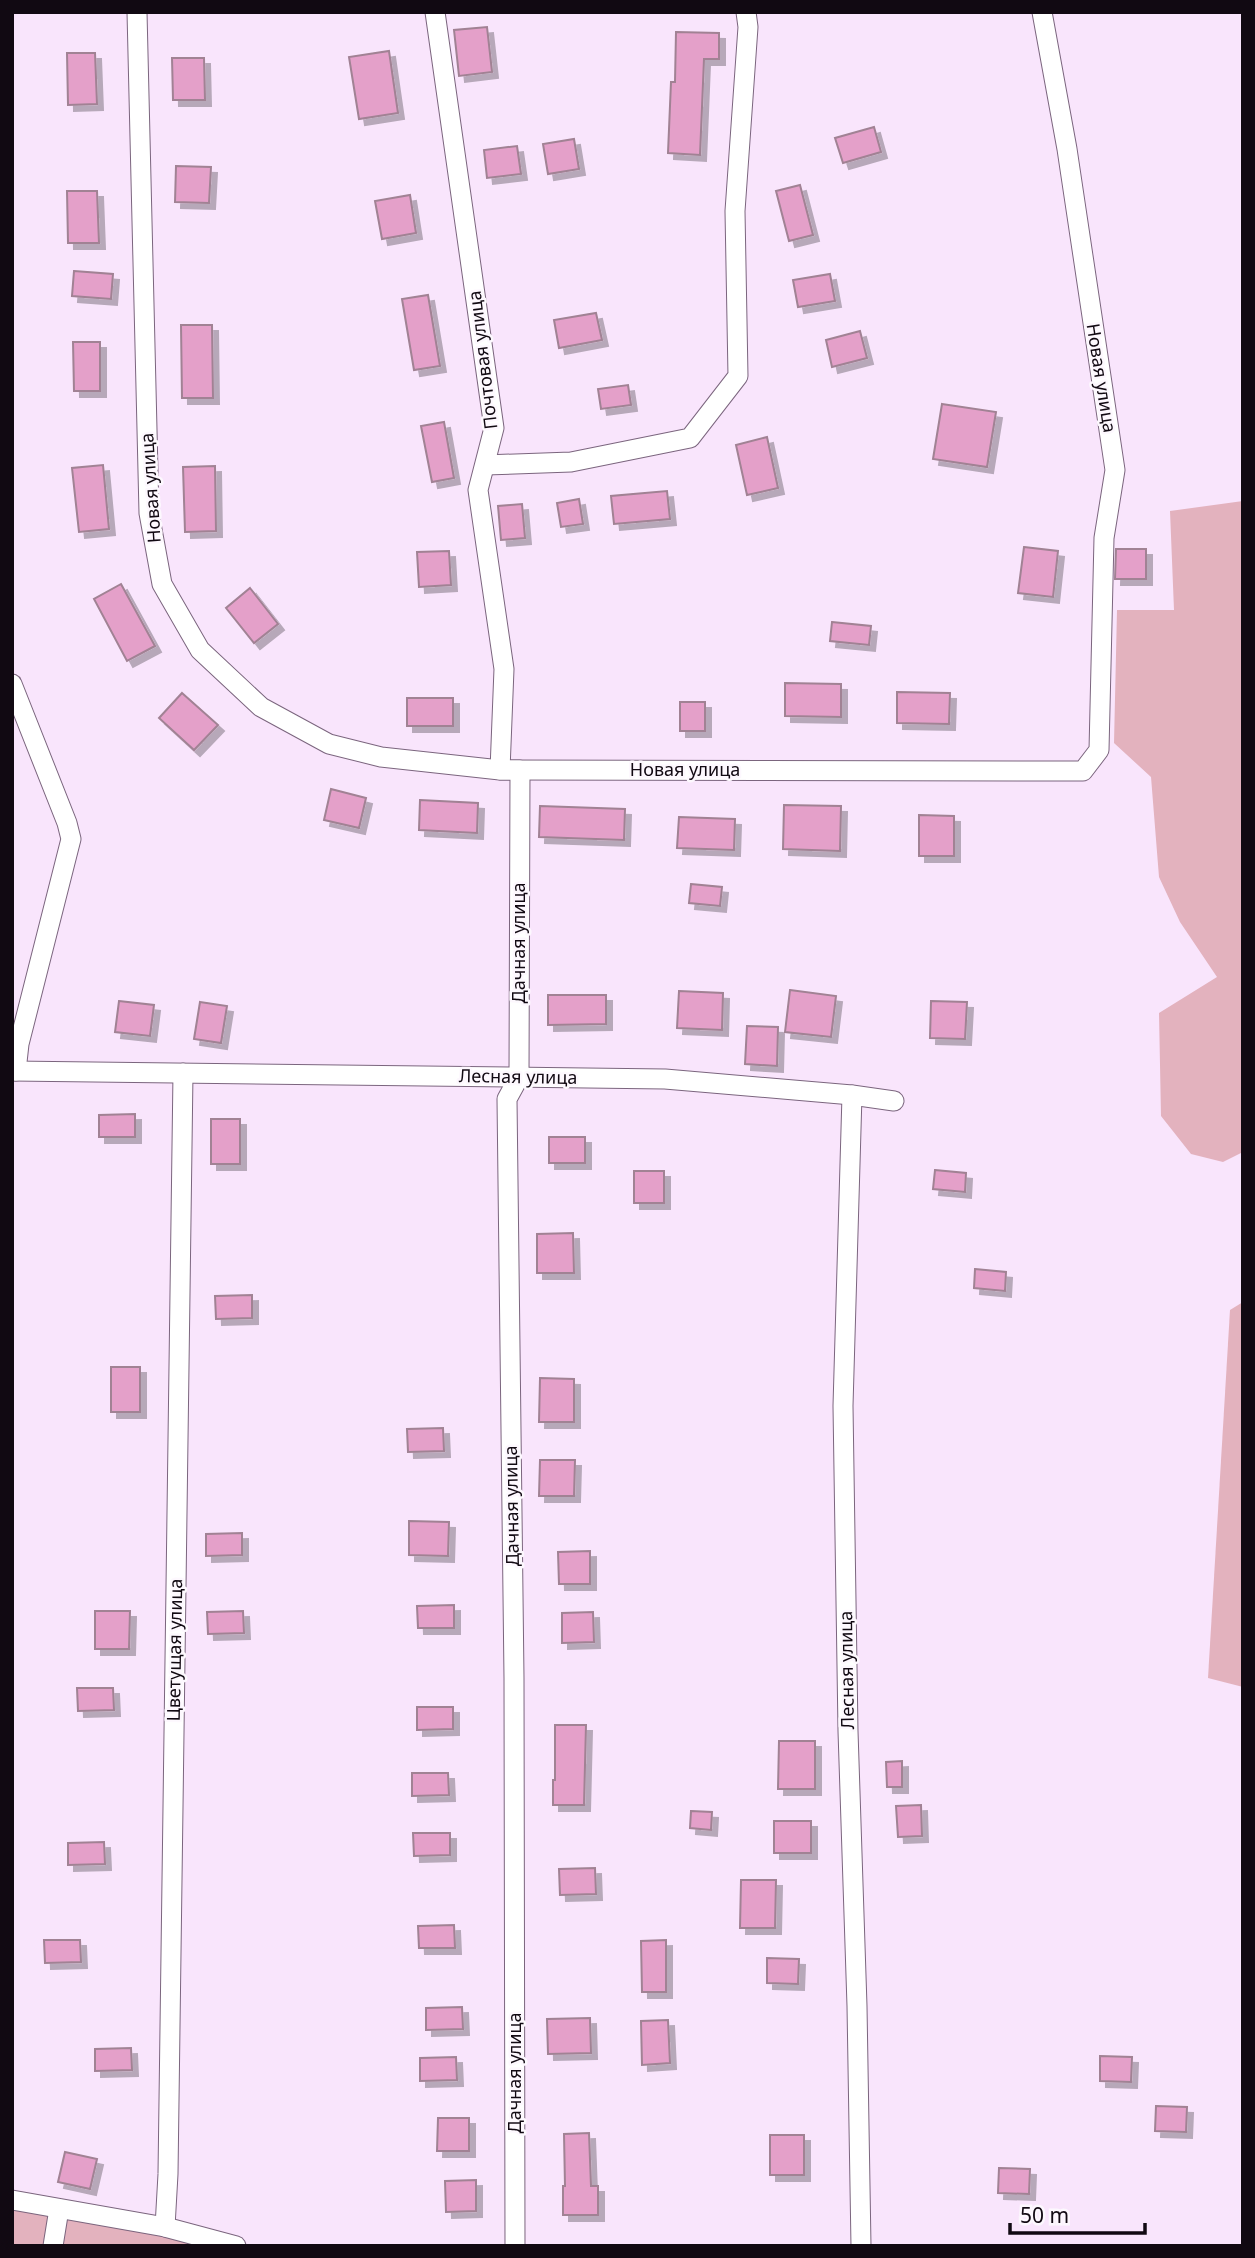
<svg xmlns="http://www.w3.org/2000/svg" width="1255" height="2258" viewBox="0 0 1255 2258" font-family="'Noto Sans',sans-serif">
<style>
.green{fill:#e3b2be}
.building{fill:#e4a0c9;stroke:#a18294;stroke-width:2;filter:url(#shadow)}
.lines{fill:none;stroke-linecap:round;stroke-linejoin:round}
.minor-casing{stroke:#7b657e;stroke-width:21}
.minor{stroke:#fff;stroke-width:19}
.labels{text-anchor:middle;stroke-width:5;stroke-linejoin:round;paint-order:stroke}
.street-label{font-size:18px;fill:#110912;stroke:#fdf8fe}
</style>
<defs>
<filter id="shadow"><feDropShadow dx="6" dy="6" stdDeviation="0" flood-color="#0004"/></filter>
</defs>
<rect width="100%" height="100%" fill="#f9e5fc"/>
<g class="green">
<path d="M1243,501V1152L1223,1162L1191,1154L1161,1116L1159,1013L1217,977L1180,922L1159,877L1151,777L1114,743L1117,610H1174L1170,511Z"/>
<path d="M1243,1302V1687L1208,1678L1230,1310Z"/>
<path d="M12,2201L227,2246H12Z"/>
</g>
<g class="building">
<path d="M487,27L492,72L459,76L454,30Z"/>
<path d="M676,32L719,33V59H704L700,155L668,153L671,82H675Z"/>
<path d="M389,51L398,113L359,119L349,57Z"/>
<path d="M67,53H95L97,104L68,105Z"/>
<path d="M172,58H204L205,100H173Z"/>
<path d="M874,127L881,152L843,163L835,138Z"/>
<path d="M574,139L579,169L548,174L543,144Z"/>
<path d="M517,146L521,174L487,178L484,150Z"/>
<path d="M176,166L211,167L209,203L175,202Z"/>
<path d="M800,185L813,235L789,241L776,191Z"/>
<path d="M67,191H97L99,243H68Z"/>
<path d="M410,195L416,233L382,239L375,201Z"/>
<path d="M74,271L113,274L111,299L72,296Z"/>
<path d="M830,274L835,301L798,307L793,280Z"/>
<path d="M428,295L440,366L414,370L402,299Z"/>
<path d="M596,313L602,340L559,348L554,320Z"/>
<path d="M181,325H212L213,398H182Z"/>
<path d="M860,331L867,358L832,367L826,340Z"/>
<path d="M73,342H100V391H74Z"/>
<path d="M628,385L631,405L601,409L598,389Z"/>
<path d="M942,404L996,412L987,467L933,459Z"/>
<path d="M444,422L454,478L432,482L421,426Z"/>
<path d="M767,437L778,488L747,495L736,445Z"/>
<path d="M103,465L109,529L79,532L72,468Z"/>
<path d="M215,466L216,531L185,532L183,467Z"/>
<path d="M667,491L670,519L614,524L611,496Z"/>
<path d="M579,499L583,524L561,527L557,503Z"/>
<path d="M522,504L525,538L501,540L498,506Z"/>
<path d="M1024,547L1058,551L1053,597L1018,593Z"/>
<path d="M1116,549H1146V579H1115Z"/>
<path d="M449,551L451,585L419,587L417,552Z"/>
<path d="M121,584L155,646L127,661L94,599Z"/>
<path d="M250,588L278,624L254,643L226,608Z"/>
<path d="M832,622L871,626L869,645L830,641Z"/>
<path d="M785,683L841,684V717L785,716Z"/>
<path d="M897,692L950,693L949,724L897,723Z"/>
<path d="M182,693L218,725L194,750L159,718Z"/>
<rect x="407" y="698" width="46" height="28"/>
<rect x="680" y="702" width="25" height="29"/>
<path d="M331,789L366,798L359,828L324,820Z"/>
<path d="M420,800L478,803L477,833L419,830Z"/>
<path d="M784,805L841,806L840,851L783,849Z"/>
<path d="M540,806L625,809L624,840L539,837Z"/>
<path d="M919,815L954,816V856H919Z"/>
<path d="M679,817L735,819L734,850L677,848Z"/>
<path d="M691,884L722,887L720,906L689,903Z"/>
<path d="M790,990L836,996L831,1037L785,1032Z"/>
<path d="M679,991L723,993L722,1030L677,1028Z"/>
<path d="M548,995H606V1024L548,1025Z"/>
<path d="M119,1001L154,1005L150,1036L115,1032Z"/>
<path d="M931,1001L967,1002L965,1039L930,1038Z"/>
<path d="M200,1002L227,1006L221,1043L194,1039Z"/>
<path d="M747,1026L778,1027L777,1066L745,1064Z"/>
<path d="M135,1114V1137H99V1115Z"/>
<rect x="211" y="1119" width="29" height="45"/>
<rect x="549" y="1137" width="36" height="26"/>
<path d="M935,1170L966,1173L965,1192L933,1189Z"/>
<rect x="634" y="1171" width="30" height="32"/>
<path d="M573,1233L574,1273H537V1234Z"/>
<path d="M975,1269L1006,1272L1005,1291L974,1288Z"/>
<path d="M252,1295V1318L216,1319L215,1296Z"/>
<rect x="111" y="1367" width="29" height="45"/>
<path d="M540,1378L574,1379V1422H539Z"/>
<path d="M443,1428L444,1451L408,1452L407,1429Z"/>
<path d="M540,1460H575L574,1496H539Z"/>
<path d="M409,1521L449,1522L448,1556L409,1555Z"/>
<path d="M242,1533V1555L206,1556V1534Z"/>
<path d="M590,1551V1584H559L558,1552Z"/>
<path d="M454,1605V1628H418L417,1606Z"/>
<path d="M95,1611H130L129,1649H95Z"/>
<path d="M243,1611L244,1633L208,1634L207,1612Z"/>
<path d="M593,1612L594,1642L562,1643V1613Z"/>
<path d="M77,1688H113L114,1710L78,1711Z"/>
<path d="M417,1707H453V1729L417,1730Z"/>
<path d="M555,1725H586L584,1805H553V1780H555Z"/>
<path d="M779,1741H815V1789H778Z"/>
<path d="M902,1761V1787H887L886,1762Z"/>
<path d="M412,1773H448L449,1795L412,1796Z"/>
<path d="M921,1805L922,1836L898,1837L896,1806Z"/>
<path d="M691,1811L712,1812L711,1830L690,1828Z"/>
<rect x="774" y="1821" width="37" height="32"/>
<path d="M413,1833H450V1855L414,1856Z"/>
<path d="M104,1842L105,1864L68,1865V1843Z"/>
<path d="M595,1868L596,1894L560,1895L559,1869Z"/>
<path d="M741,1880H776L775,1928H740Z"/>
<path d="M454,1925L455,1948H419L418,1926Z"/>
<path d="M44,1940H80L81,1962L45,1963Z"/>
<path d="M666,1940V1992H642L641,1941Z"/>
<path d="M767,1958L799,1959L798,1984L767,1983Z"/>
<path d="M462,2007L463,2029L426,2030V2008Z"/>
<path d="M590,2018L591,2053L548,2054L547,2019Z"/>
<path d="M668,2020L670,2063L642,2065L641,2021Z"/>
<path d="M131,2048L132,2070L95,2071V2049Z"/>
<path d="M1100,2056L1132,2057L1131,2082L1100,2081Z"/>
<path d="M456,2057L457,2080L420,2081V2058Z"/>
<path d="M1156,2106L1187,2107L1186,2132L1155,2131Z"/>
<path d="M438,2118H469V2151H437Z"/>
<path d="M589,2133L591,2186H598V2215H563V2186H565L564,2134Z"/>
<rect x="770" y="2135" width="34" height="40"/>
<path d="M65,2152L97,2159L90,2189L58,2182Z"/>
<path d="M999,2168L1030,2169L1029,2194L998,2193Z"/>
<path d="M476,2180V2211L446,2212L445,2181Z"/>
</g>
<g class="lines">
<g class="minor-casing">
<g id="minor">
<path d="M137,12L149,513L162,584L200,650L261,707L329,744L381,757L500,770L1083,771L1099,750L1104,538L1115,470L1067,149L1042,12"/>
<path d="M435,12L494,428L478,490L504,669L500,770H520L519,1077L507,1099L514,1678L515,2246"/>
<path d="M485,465L571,462L690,438L738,376L735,211L748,27L746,12"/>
<path d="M12,684L67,823L71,839L19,1044L16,1071"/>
<path d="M12,1071L665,1079L852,1095L894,1101"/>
<path d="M852,1095L843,1406L848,1731L857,2006L861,2246"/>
<path d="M12,2200L165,2227L236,2246"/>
<path d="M165,2227L168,2174L183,1073"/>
<path d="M53,2246L59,2209"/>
</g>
</g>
<use href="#minor" class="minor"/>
</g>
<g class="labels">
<g class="street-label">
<text transform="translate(483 360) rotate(-97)" y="6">Почтовая улица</text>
<text transform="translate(1101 378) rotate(81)" y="6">Новая улица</text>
<text transform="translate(151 488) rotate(-94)" y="6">Новая улица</text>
<text x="685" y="776">Новая улица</text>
<text transform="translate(519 943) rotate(-90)" y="6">Дачная улица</text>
<text transform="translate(518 1077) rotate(1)" y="6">Лесная улица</text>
<text transform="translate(512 1506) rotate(-91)" y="6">Дачная улица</text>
<text transform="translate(175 1650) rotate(-89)" y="6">Цветущая улица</text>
<text transform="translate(847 1670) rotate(-91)" y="6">Лесная улица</text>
<text transform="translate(515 2073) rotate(-90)" y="6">Дачная улица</text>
</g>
</g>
<rect width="1255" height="2258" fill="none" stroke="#110912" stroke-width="28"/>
<path d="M1010 2223v10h135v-10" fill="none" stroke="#110912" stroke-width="3.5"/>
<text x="1020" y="2223" font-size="21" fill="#110912" stroke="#fdf8fe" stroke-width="5" paint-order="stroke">50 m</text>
</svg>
